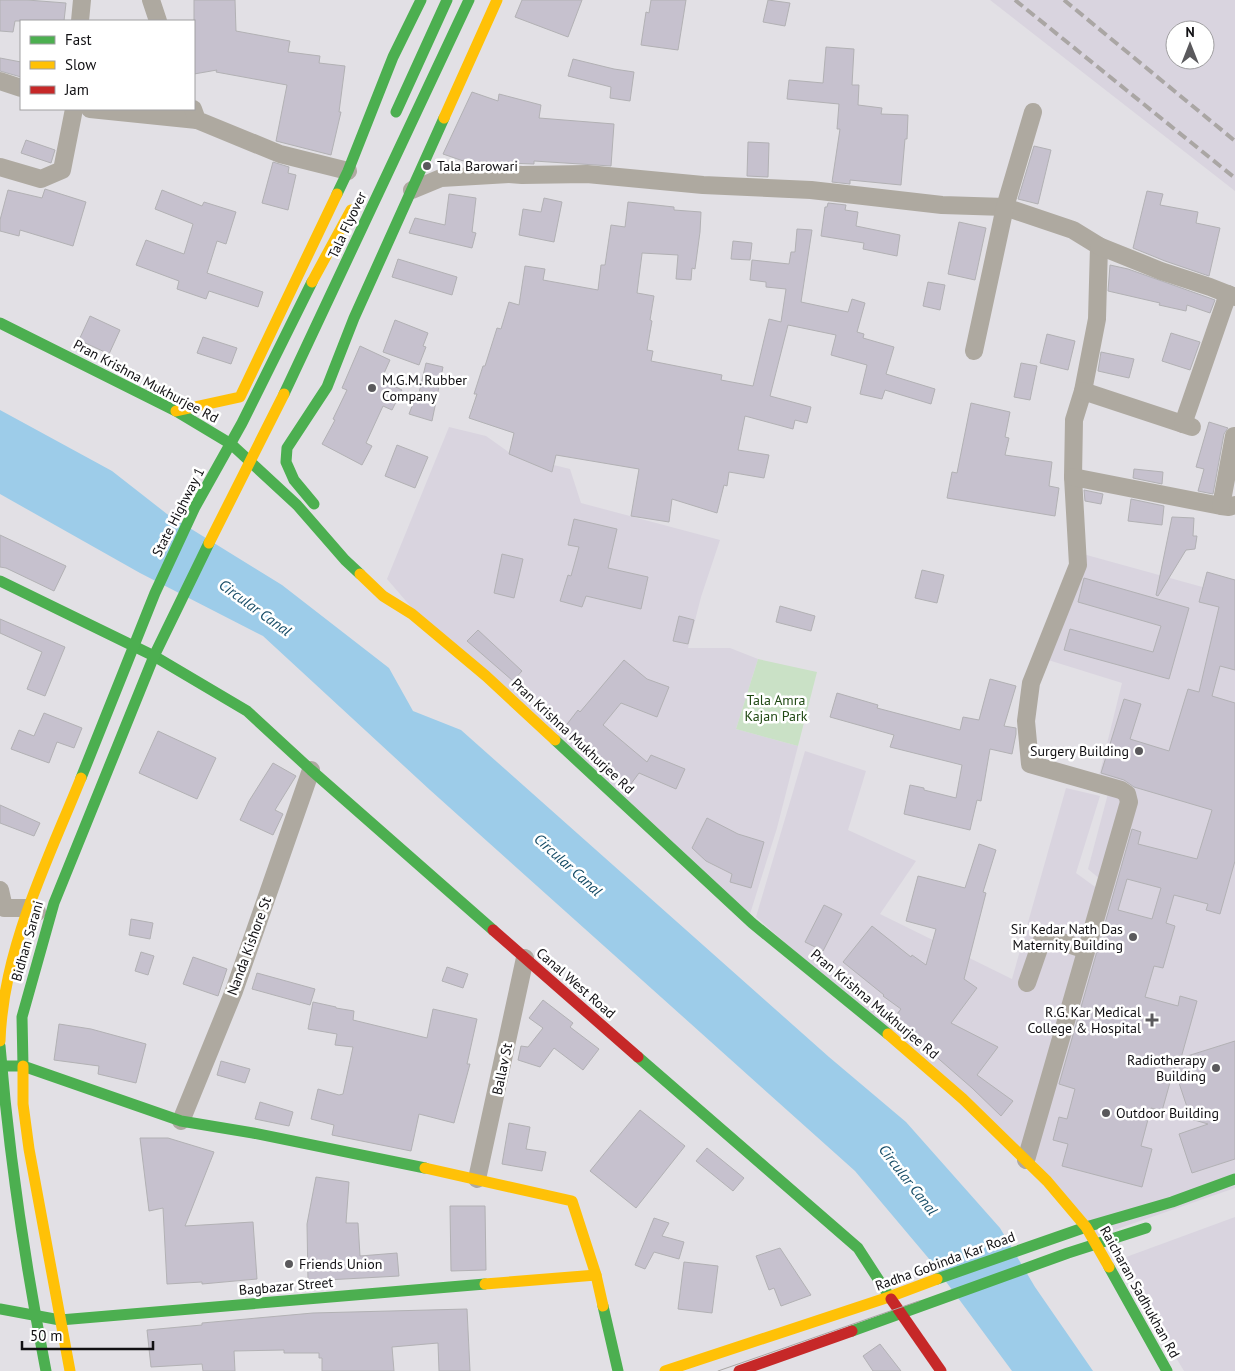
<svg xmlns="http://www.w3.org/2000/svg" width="1235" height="1371" viewBox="0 0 1235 1371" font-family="'PT Sans',sans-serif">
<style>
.built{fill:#d9d4df;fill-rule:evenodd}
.green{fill:#cae1c6}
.water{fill:#9dcce9}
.building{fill:#c6c1ce;stroke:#b2b1b4;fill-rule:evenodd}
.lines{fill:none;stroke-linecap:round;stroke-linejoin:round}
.street{stroke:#aea9a0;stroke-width:18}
.fast{stroke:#4caf50;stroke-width:11}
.slow{stroke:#ffc107;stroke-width:11}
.jam{stroke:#c62828;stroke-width:11}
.tram{stroke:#aaa6a4;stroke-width:1}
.rail{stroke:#aaa6a4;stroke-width:4;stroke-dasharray:10 5;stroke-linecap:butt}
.poi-dot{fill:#5a595c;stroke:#fff;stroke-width:2}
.labels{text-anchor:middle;stroke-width:5;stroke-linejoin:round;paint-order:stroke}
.poi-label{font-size:14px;fill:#111013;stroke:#fff;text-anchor:start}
.street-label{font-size:14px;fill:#111013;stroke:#fff}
.park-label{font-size:14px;fill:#1f4812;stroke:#fff}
.water-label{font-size:15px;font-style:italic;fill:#154b66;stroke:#fff}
</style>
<rect width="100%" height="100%" fill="#e2e0e5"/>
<g class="built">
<path d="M990,0H1235V191ZM1175,30H1205V60H1175Z"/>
<path d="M449,427L486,436L513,455L570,469L581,503L720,540L701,597L688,648H730L758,659L736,729L798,746L777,828L750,914L412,608L387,579Z"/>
<path d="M1083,554L1235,596V1188L1097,1236L1031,1156L1107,885L1088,869L1109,790L1097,784L1122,683L1045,659Z"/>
<path d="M805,751L866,771L848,830L916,861L880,914L1012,979L1066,788L1100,796L1076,873L1098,889L1025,1154L756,917Z"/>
<path d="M1235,1217V1371H1184L1118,1260Z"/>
</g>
<path class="green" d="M758,659L817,672L798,746L736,729Z"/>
<path class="water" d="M0,410L112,471L167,514L282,585L389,668L413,711L461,730L829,1057L906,1122L1000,1228L1035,1287L1093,1371H1012L930,1260L855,1171L430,790L263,636L140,573L0,494Z"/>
<g class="building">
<path d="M0,0H27L66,3L64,21H15L13,32L0,31Z"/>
<path d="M194,0H235L236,31L290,41L288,52L320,56L319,63L345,66L339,112H341L331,155L276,141L287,85L216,72L217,70L194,74Z"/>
<path d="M522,0H582L568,37L515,17Z"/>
<path d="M651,0H686L678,50L641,45L646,12L649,13Z"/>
<path d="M768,0L790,3L785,26L763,22Z"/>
<path d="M826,47L854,49L852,85H859L858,105L882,108L881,114L908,115L907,139H905L901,185L850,180V184L832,182L840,129H837L839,104L787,99L789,80L823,83Z"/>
<path d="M0,58L21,62V77L0,71Z"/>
<path d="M573,59L614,69L634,72L630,101L610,98L611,87L568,76Z"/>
<path d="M472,92L498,101L499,94L541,105L539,118L614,124L611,166L534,161V164L508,163L475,165L443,154Z"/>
<path d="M26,140L55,150L51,163L21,153Z"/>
<path d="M748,142L769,143L768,177L747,176Z"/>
<path d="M1034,146L1051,150L1038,204L1018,199Z"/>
<path d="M273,162L289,167L288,173L296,175L288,210L262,203Z"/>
<path d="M45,189L86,202L73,246L20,230L19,236L0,231V220L8,190L42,198Z"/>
<path d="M162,190L202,206L204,202L236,212L226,244L217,241L207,273L263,292L258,307L209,291L206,299L177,289L179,281L136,265L146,240L184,254L193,224L155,209Z"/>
<path d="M1147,191L1163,194L1160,205L1198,212L1196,223L1220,228L1209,276L1165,261L1133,248Z"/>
<path d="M449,194L476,198L472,232L476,233L472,248L409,233L415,218L445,225Z"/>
<path d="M544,198L562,202L554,242L519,235L523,209L541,212Z"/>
<path d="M628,202L674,207V210L701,212L700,232L695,269L692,268L691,280L676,279L678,255L642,253V254L637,293L654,296L650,320L652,321L647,350L653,351L651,361L722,375L721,380L753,386L769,319L781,322L786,289L766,287V282L750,280L752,260L789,264L791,252H795L797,229L812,230L801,302L848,312L852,299L865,303L857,332L864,334L863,338L894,347L886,374L935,389L931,404L885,390L882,399L860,394L867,365L831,355L836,335L788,325L770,396L811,407L807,423L795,420L793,429L745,416L738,450L769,455L764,478L729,472L727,486L724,485L717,513L672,499L669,522L631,516L639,469L556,455L552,472L509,454L514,433L469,418L477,394H474L483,366H485L497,328L501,329L509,302L519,305L525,266L545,269L543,280L598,290L601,265H605L611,225L625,227Z"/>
<path d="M828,203L846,205L845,210L858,212L856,226L900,235L897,256L863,249L864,243L821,236L825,207H827Z"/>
<path d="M959,222L986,228L975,280L948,274Z"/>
<path d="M733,241L752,243L750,260L731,259Z"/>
<path d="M398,259L457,277L452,295L392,277Z"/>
<path d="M1110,265L1128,269L1215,300L1210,313L1187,305L1186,311L1159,305L1160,303L1108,291Z"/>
<path d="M928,282L945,285L940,310L923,306Z"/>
<path d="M90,316L120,330L109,354L79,340Z"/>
<path d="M395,320L428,333L423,346L426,347L419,365L383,352Z"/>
<path d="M1171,333L1200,342L1190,370L1162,361Z"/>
<path d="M1047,334L1075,341L1068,370L1040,363Z"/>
<path d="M203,337L237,348L231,364L197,353Z"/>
<path d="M360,346L390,360L381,380L402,390L392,410L383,406L366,443L372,446L362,465L322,444L335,420L333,419L347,390L342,388Z"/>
<path d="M1101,352L1134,359L1129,378L1098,371Z"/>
<path d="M426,363L443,367L432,421L409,414L416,396L418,397Z"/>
<path d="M1021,363L1037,366L1030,400L1014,397Z"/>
<path d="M971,403L1010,412L1005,437L1009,438L1005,455L1052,462L1049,486L1059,488L1055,516L947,498L952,472L957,473Z"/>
<path d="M1209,422L1228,428L1224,434L1213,494L1198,491L1204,469L1196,467Z"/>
<path d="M397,445L428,457L415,488L385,476Z"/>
<path d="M1134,469L1163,472L1162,484L1133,478Z"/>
<path d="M1084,490L1103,494L1101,504L1085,501Z"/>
<path d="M1131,499L1164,506L1162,525L1128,521Z"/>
<path d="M1172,517L1194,518L1193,536H1197L1195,549L1186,550L1158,596L1156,595Z"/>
<path d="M574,519L617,529L608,568L648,577L641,609L586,596L582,607L560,601L568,575L571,576L579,547L568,545Z"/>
<path d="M0,535L66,566L54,591L6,568L0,567Z"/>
<path d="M502,554L523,559L514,598L494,593Z"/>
<path d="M922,570L944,575L937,603L915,598Z"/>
<path d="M1207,572L1235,580V670L1220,666L1212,696L1235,703V861L1220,914L1206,910L1208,904L1174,895L1166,923L1175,926L1163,968L1154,966L1145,997L1178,1006L1180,996L1197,1001L1181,1058L1235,1041V1159L1192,1173L1179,1134L1208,1124L1191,1119L1174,1068L1162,1111L1151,1108L1141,1146L1152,1149L1142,1187L1062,1166L1068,1144L1053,1140L1059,1117L1067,1119L1075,1089L1059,1084L1132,829L1141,832L1138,844L1197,859L1212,810L1134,787L1124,780L1101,773L1124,699L1141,704L1130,739L1169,751L1188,689L1199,692L1219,607L1199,602ZM1127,879L1161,888L1152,919L1118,910Z"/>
<path d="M1084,578L1189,608L1169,679L1064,650L1070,629L1153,652L1161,626L1078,602Z"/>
<path d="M780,606L815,616L811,631L776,622Z"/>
<path d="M679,616L694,620L688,644L673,641Z"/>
<path d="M0,619L65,647L45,696L27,689L42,652L0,633Z"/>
<path d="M478,630L522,671L513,681L467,641Z"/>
<path d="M624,660L647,679L669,687L657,717L621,703L603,725L647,762L651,755L685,769L676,789L639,773L628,788L564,728L578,710L580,712Z"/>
<path d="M990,679L1016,686L1004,726L1016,728V734L1012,754L990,749L981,801L977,800L970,830L904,814L910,785L924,788V790L956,798L962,765L890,747L894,735L830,717L837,693L878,705L877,708L960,730L963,717L979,720Z"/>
<path d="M44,713L82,728L74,748L57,742L49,763L11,749L19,730L34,736Z"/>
<path d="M158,731L216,758L197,799L139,773Z"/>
<path d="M273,763L296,776L275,810L283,814L273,835L240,820L249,801Z"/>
<path d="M0,805L40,823L34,836L0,823Z"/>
<path d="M707,818L738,834L764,842L751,888L730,882L732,874L706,861L692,848Z"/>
<path d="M979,844L996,850L983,892L986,893L964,979L977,988L951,1023L998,1047L977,1075L1013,1101L1001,1116L972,1088L893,1019L901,1009L883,996L884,995L843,962L872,926L911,957L912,955L926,965L936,929L906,921L918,876L965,888Z"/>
<path d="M824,905L842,914L823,951L805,942Z"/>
<path d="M131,919L153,923L150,939L129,935Z"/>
<path d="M141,952L154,956L148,975L135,971Z"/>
<path d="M193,957L227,969L218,996L183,984Z"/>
<path d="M447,967L468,974L463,988L442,981Z"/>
<path d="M257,973L315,989L310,1005L252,989Z"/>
<path d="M543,1000L573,1023L570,1027L599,1049L583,1070L554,1048L540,1067L518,1060L521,1046L528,1047L543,1028L529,1018Z"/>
<path d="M313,1002L336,1007V1008L354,1011L353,1020L427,1038L433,1009L477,1019L467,1064H470L454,1123L419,1114L411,1151L332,1135L334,1125L311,1119L318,1089L339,1095L343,1094L353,1047L335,1045L337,1034L308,1029Z"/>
<path d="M59,1024L91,1029L146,1044L136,1083L98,1074L99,1066L54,1060Z"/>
<path d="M221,1061L250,1069L245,1083L217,1075Z"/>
<path d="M260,1102L293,1112L289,1126L255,1119Z"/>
<path d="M640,1110L685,1146L636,1208L590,1171Z"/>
<path d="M509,1123L530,1127L526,1149L546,1152L542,1171L502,1164Z"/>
<path d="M140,1138H168L214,1152L185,1226L253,1222L257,1279L202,1284V1282L167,1284L163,1208L149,1211Z"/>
<path d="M707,1148L744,1178L733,1191L696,1161Z"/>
<path d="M316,1177L349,1182L346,1223H358L360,1256L397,1253L399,1276L308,1281L307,1224Z"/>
<path d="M450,1206H485L486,1270L451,1271Z"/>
<path d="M654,1218L669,1223L662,1236L684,1242L679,1259L654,1252L645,1269L635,1265Z"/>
<path d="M780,1248L811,1295L781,1306L774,1288L769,1290L756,1256Z"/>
<path d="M684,1262L718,1266L712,1313L678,1309Z"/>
<path d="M467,1309L470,1371H439L438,1343L392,1347L394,1371H322V1358H319V1353H284V1350L234,1351L235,1371H203L202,1364L151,1367L147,1330L202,1325V1323L313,1313Z"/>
<path d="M880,1344L901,1371H873L863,1356Z"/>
</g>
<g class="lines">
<g class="street">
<path d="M151,0L158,21"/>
<path d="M80,21L82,0"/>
<path d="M0,81L21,88"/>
<path d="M90,109L197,120"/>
<path d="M193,109L197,120L280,154L348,171"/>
<path d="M0,167L41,179L62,170L74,109"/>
<path d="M412,190L441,178L509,174L522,175L587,174L703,185L811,190L942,205L1005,207L1073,230L1099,246L1097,319L1083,391L1074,420L1073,477L1078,565L1031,683L1026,721L1030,764L1121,790L1127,794L1129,802L1026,1160"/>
<path d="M1099,246L1161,271L1210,287L1235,297"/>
<path d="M974,351L1005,207L1033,112"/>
<path d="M1083,391L1192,427"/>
<path d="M1183,424L1228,294"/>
<path d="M1073,477L1221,506L1229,507L1235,505"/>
<path d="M1221,506L1234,436"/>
<path d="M0,890L4,908H28L37,912"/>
<path d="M1027,983L1043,937H1047L1086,950"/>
<path d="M181,1121L234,991L311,770"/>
<path d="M477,1179L525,958"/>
</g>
<g class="fast">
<path d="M396,112L447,0"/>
<path d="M337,194L348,171L393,57L421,0"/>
<path d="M0,323L176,411L231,444L297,505L345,560L360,574"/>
<path d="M284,394L469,0"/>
<path d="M314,504L294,480L286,462L287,448L327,387L354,318L444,118"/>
<path d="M0,581L154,656L247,711L311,770L493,930"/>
<path d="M555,740L752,923L888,1034"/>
<path d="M81,778L155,593L195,507L242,423L312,282"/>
<path d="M0,1046C9,1155 25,1263 46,1371"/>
<path d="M638,1057L858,1248L891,1299"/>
<path d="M3,1066H23L181,1121L253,1133L425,1168"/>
<path d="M23,1066L22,1017L54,903L154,656L209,543"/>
<path d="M1109,1267L1167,1371"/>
<path d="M937,1279L1086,1227L1172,1202L1235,1179"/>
<path d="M603,1306L618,1371"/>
<path d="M0,1309L60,1320L485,1284"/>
<path d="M852,1331L1068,1253L1146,1228"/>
</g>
<g class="slow">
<path d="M444,118L497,0"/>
<path d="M312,282L351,210"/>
<path d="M176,411L240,397L337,194"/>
<path d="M209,543L284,394"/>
<path d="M360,574L383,596L412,614L486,676L555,740"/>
<path d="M888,1034L963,1099L1047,1181L1086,1227L1109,1267"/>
<path d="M0,1041C3,949 47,862 81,778"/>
<path d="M23,1066V1104L29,1149L70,1371"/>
<path d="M425,1168L572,1201L596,1275L603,1306"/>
<path d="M485,1284L596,1275"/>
<path d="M665,1371L889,1297L937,1279"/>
</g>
<g class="jam">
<path d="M493,930L638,1057"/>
<path d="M891,1299L941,1371"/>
<path d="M739,1371L852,1331"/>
</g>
<path class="tram" d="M718,1371L919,1301"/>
<g class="rail">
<path d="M1015,0L1235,178"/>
<path d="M1064,0L1235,141"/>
</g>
</g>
<g class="poi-dot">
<circle cx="427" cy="166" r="5"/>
<circle cx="372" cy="388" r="5"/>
<circle cx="1139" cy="751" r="5"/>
<circle cx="1133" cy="937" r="5"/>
<path d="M1149.5 1012.5h5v5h5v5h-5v5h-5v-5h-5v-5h5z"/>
<circle cx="1216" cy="1068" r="5"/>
<circle cx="1106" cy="1113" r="5"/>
<circle cx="289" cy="1264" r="5"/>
</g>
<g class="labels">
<g class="poi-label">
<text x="437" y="171">Tala Barowari</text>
<text x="382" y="385">M.G.M. Rubber<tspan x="382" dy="16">Company</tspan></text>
<text x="1129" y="756" text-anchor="end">Surgery Building</text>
<text x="1123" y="934" text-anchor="end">Sir Kedar Nath Das<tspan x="1123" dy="16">Maternity Building</tspan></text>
<text x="1141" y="1017" text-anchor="end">R.G. Kar Medical<tspan x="1141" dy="16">College &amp; Hospital</tspan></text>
<text x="1206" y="1065" text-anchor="end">Radiotherapy<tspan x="1206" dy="16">Building</tspan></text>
<text x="1116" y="1118">Outdoor Building</text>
<text x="299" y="1269">Friends Union</text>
</g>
<g class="street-label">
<text transform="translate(347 225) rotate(-65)" y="5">Tala Flyover</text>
<text transform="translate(146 381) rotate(28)" y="5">Pran Krishna Mukhurjee Rd</text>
<text transform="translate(178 512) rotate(-63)" y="5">State Highway 1</text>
<text transform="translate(573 736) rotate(43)" y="5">Pran Krishna Mukhurjee Rd</text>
<text transform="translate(27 941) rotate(-74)" y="5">Bidhan Sarani</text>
<text transform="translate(249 946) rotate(-70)" y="5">Nanda Kishore St</text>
<text transform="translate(576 983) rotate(41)" y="5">Canal West Road</text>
<text transform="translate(875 1004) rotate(40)" y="5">Pran Krishna Mukhurjee Rd</text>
<text transform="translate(502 1069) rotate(-78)" y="5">Ballav St</text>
<text transform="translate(945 1261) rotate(-20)" y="5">Radha Gobinda Kar Road</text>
<text transform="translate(286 1286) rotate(-5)" y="5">Bagbazar Street</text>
<text transform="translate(1140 1292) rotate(61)" y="5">Raicharan Sadhukhan Rd</text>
</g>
<g class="park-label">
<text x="776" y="705">Tala Amra<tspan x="776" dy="16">Kajan Park</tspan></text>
</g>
<g class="water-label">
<text transform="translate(255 608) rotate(36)" y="5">Circular Canal</text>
<text transform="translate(568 865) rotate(42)" y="5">Circular Canal</text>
<text transform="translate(908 1180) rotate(52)" y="5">Circular Canal</text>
</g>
</g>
<rect x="20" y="20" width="175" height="90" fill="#ffffff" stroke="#a09fa1"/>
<rect x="30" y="36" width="25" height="8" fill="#4caf50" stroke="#a09fa1"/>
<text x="65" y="45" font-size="15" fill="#111013">Fast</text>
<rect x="30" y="61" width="25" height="8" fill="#ffc107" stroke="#a09fa1"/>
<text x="65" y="70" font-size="15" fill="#111013">Slow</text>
<rect x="30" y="86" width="25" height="8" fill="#c62828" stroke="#a09fa1"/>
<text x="65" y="95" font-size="15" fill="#111013">Jam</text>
<g transform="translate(1190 45)"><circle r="24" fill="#ffffff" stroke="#a09fa1"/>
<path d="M0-4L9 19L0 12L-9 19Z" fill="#5a595c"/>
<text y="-8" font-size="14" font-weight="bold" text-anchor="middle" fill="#111013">N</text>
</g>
<path d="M22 1341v8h131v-8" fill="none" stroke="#111013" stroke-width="2.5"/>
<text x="30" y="1341" font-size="15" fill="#111013" stroke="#ffffff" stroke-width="4" paint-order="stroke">50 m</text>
</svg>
